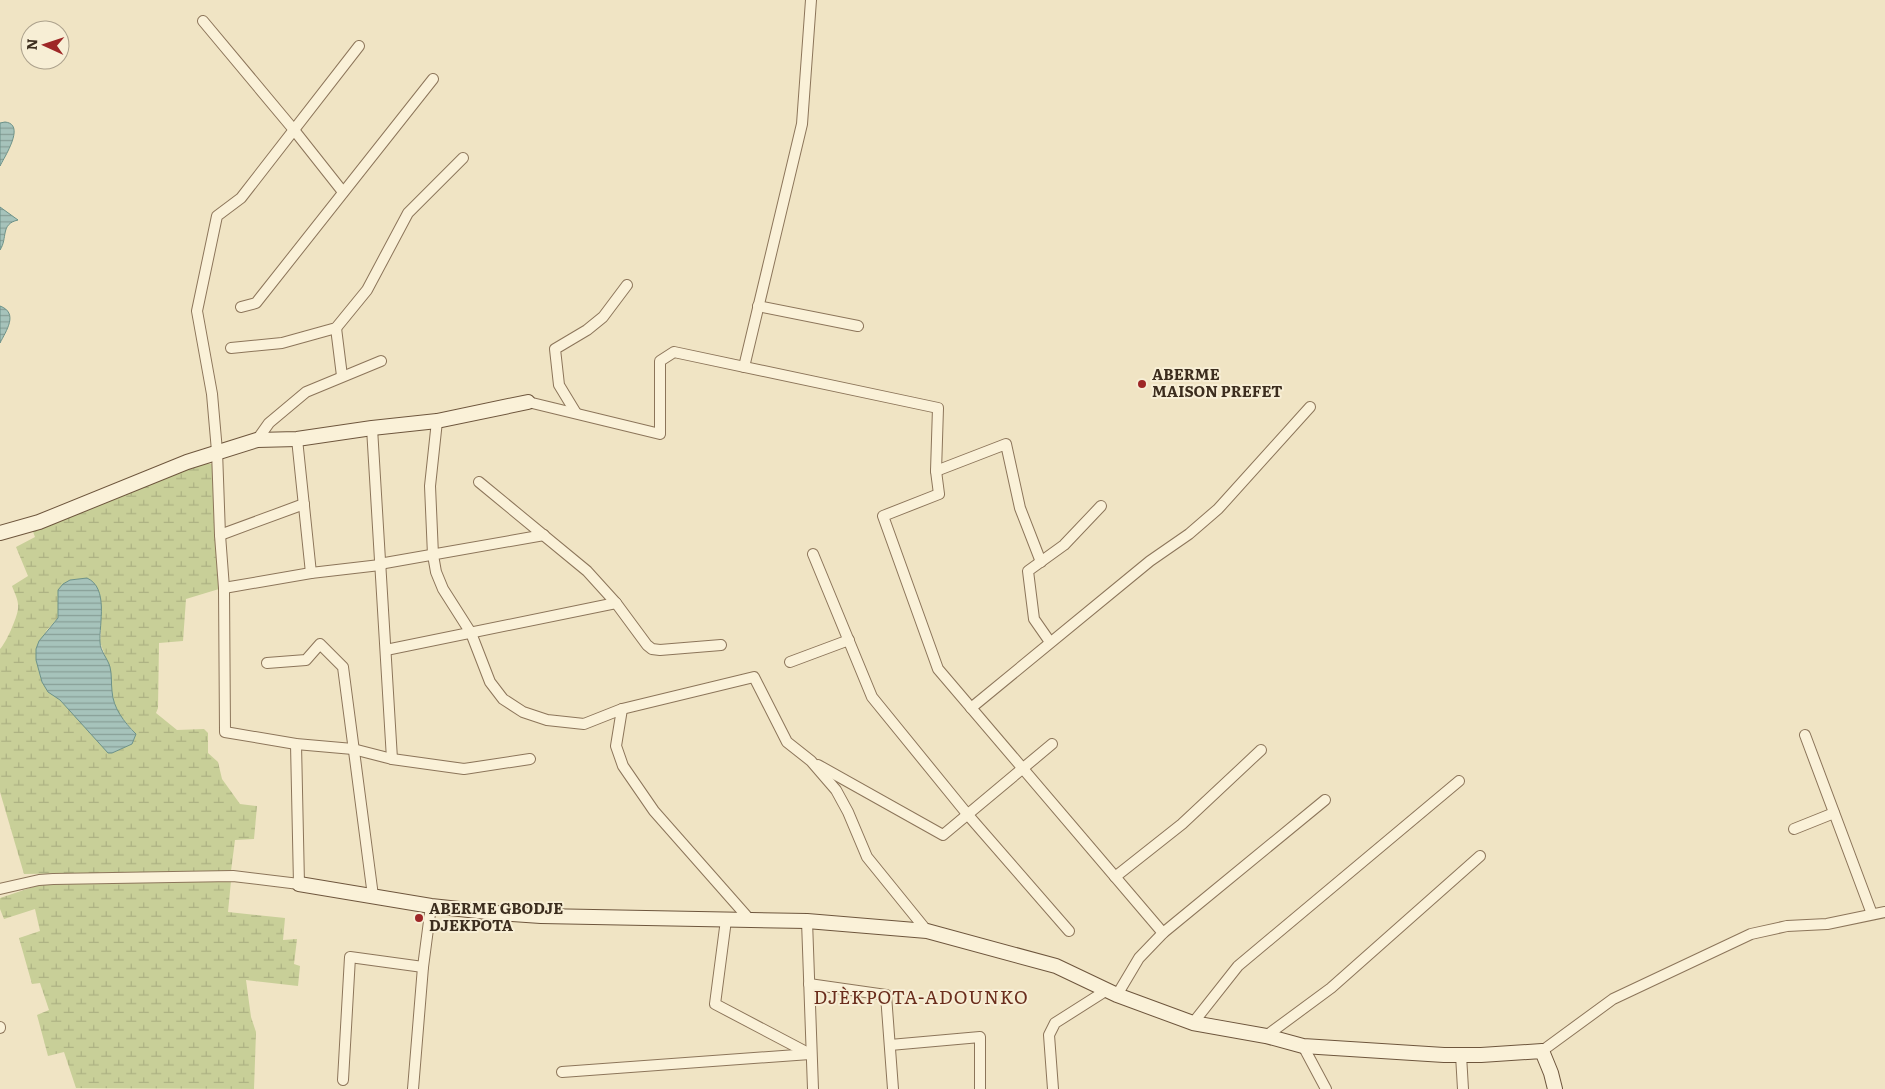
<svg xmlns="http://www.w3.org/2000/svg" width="1885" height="1089" viewBox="0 0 1885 1089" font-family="Literata,serif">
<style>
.wetland{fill:url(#wetland-marsh);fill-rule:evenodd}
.water{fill:url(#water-rules);stroke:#6c9289}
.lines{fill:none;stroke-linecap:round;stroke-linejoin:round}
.street-casing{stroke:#8c755a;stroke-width:12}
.secondary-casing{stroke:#6e563d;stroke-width:16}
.street{stroke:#faf1d8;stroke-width:10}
.secondary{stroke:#faf1d8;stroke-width:14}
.poi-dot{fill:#9e2727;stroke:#f7eed5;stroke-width:2}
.labels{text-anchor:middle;stroke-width:4;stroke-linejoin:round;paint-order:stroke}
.poi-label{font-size:15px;font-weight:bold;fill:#3c2d1e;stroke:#f7eed5;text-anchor:start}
.quarter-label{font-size:18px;letter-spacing:1px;fill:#6a2d1c;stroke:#f7eed5}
</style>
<defs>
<pattern id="wetland-marsh" width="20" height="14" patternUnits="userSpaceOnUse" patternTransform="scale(1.25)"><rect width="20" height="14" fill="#c8cf98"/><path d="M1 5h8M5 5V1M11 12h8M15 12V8" fill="none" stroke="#adb283"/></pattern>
<pattern id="water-rules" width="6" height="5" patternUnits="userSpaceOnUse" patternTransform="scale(1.25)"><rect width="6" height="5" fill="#a6c3bb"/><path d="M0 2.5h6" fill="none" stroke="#889f97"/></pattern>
</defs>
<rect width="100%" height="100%" fill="#f0e4c4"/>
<g class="wetland">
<path d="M199,462L212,464L219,589L186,599L183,641L159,643L158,708L156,713L177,730L204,729L208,733V753L218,762L222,779L240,804L257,806L254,839L235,840L231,871L24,874L0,792V649C6,643 17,618 18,609C19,601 15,594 12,586L28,576L16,547L35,537L32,529ZM87,578L95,584L101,603V633L100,642L104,653L111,681L113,699L118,713L136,734L132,744L112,753L42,682L36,660L46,631L58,618L59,606L70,580Z"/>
<path d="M231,881L228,912L285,918L283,940L297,939L294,964L300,966L298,986L246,980L251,1017L256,1032L254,1089L76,1088L64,1052L48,1056L37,1015L49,1010L40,983L32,984L19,938L40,931L35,909L4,919L0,909V898L42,884L53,883Z"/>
</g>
<g class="water">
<path d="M5,122C26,124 5,156 0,166V123Z"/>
<path d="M0,207L18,220C0,224 8,238 0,250Z"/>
<path d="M0,306C19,313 6,331 0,343Z"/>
<path d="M87,578C109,588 99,624 100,642C100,651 108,659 110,667C112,675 111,683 112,691C113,708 124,722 136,734L132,744L112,753H108L60,700L48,692L42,682L36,660V649L39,641L58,618V590L63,584L70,580Z"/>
</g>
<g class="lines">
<g class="street-casing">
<g id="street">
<path d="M203,21L294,130L343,192"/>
<path d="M359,46L241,198L217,216L197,311L212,394L217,451L220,535L224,588L225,732L296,744L353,749L392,759L464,769L530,759"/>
<path d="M758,306L858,326"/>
<path d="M241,307L256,303L433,79"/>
<path d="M336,328L342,376"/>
<path d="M231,348L282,343L336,328L367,290L408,213L463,158"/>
<path d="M744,367L802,124L811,0"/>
<path d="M528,402L660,434V361L674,352L938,408L936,471L939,494L883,516L938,669L1163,933"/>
<path d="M576,413L559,385L555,349L587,330L603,317L627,285"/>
<path d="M437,421L430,486L433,555L436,572L443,589L471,633L490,682L503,699L523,712L547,720L584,724L622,709L754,677L787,742L811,761L836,790L848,812L867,857L927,931"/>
<path d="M372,428L392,759"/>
<path d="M297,439L311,573"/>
<path d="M257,440L269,423L306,392L381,361"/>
<path d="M936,471L1006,444L1020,508L1041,562"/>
<path d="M479,482L587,571L616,603L647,645L652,649L660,650L721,645"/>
<path d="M220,535L304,504"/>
<path d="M813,554L872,697L968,815L1069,931"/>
<path d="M224,588L311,573L380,565L385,563L544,535"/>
<path d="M1050,642L1034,619L1028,571L1064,545L1101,506"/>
<path d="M386,650L616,603"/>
<path d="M790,662L849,640"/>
<path d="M267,663L306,660L320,644L343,667L373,896"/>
<path d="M971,708L1150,561L1189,534L1218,509L1310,407"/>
<path d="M622,709L616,746L623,766L654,811L751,921"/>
<path d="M1805,735L1872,914"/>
<path d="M818,765L943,835L1052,744"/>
<path d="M1794,829L1834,813"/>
<path d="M1115,877L1182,824L1261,750"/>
<path d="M0,889L39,880L53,879L233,876L299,884L296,744"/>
<path d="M726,920L715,1004L810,1054"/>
<path d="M807,921L813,1089"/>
<path d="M809,984L886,995L893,1089"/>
<path d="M1117,995L1139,958L1163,933L1325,800"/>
<path d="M1193,1023L1238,966L1459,781"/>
<path d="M0,1027V1028"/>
<path d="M1266,1036L1331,988L1480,856"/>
<path d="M890,1045L980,1037V1089"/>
<path d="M1303,1046L1326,1089"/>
<path d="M1542,1051L1613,999L1751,934L1787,926L1827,924L1885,912"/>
<path d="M1461,1055L1463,1089"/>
<path d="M562,1072L810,1054"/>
<path d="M343,1080L350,957L423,967"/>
<path d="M413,1089L423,967L431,906"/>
<path d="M1053,1089L1049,1035L1055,1023L1107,990"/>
</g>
</g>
<g class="secondary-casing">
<g id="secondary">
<path d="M0,533L39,522L187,462L257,440L297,439L372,428L437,421L528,402"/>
<path d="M299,884L431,906L497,913L541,916L807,921L927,931L1056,966L1117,995L1193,1023L1266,1036L1303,1046L1444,1055H1481L1542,1051L1551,1073L1555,1089"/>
</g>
</g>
<use href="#street" class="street"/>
<use href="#secondary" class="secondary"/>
</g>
<g class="poi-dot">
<circle cx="1142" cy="384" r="5"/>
<circle cx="419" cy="918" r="5"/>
</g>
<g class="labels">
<g class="poi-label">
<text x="1152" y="380">ABERME<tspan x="1152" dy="17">MAISON PREFET</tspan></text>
<text x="429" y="914">ABERME GBODJE<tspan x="429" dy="17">DJEKPOTA</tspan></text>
</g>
<g class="quarter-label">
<text x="921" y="1004">DJÈKPOTA-ADOUNKO</text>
</g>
</g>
<g transform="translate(45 45) rotate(273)"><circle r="24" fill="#f7eed5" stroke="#aca18c"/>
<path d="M0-4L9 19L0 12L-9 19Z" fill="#9e2727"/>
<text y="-8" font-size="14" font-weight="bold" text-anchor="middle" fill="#3c2d1e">N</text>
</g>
</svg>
